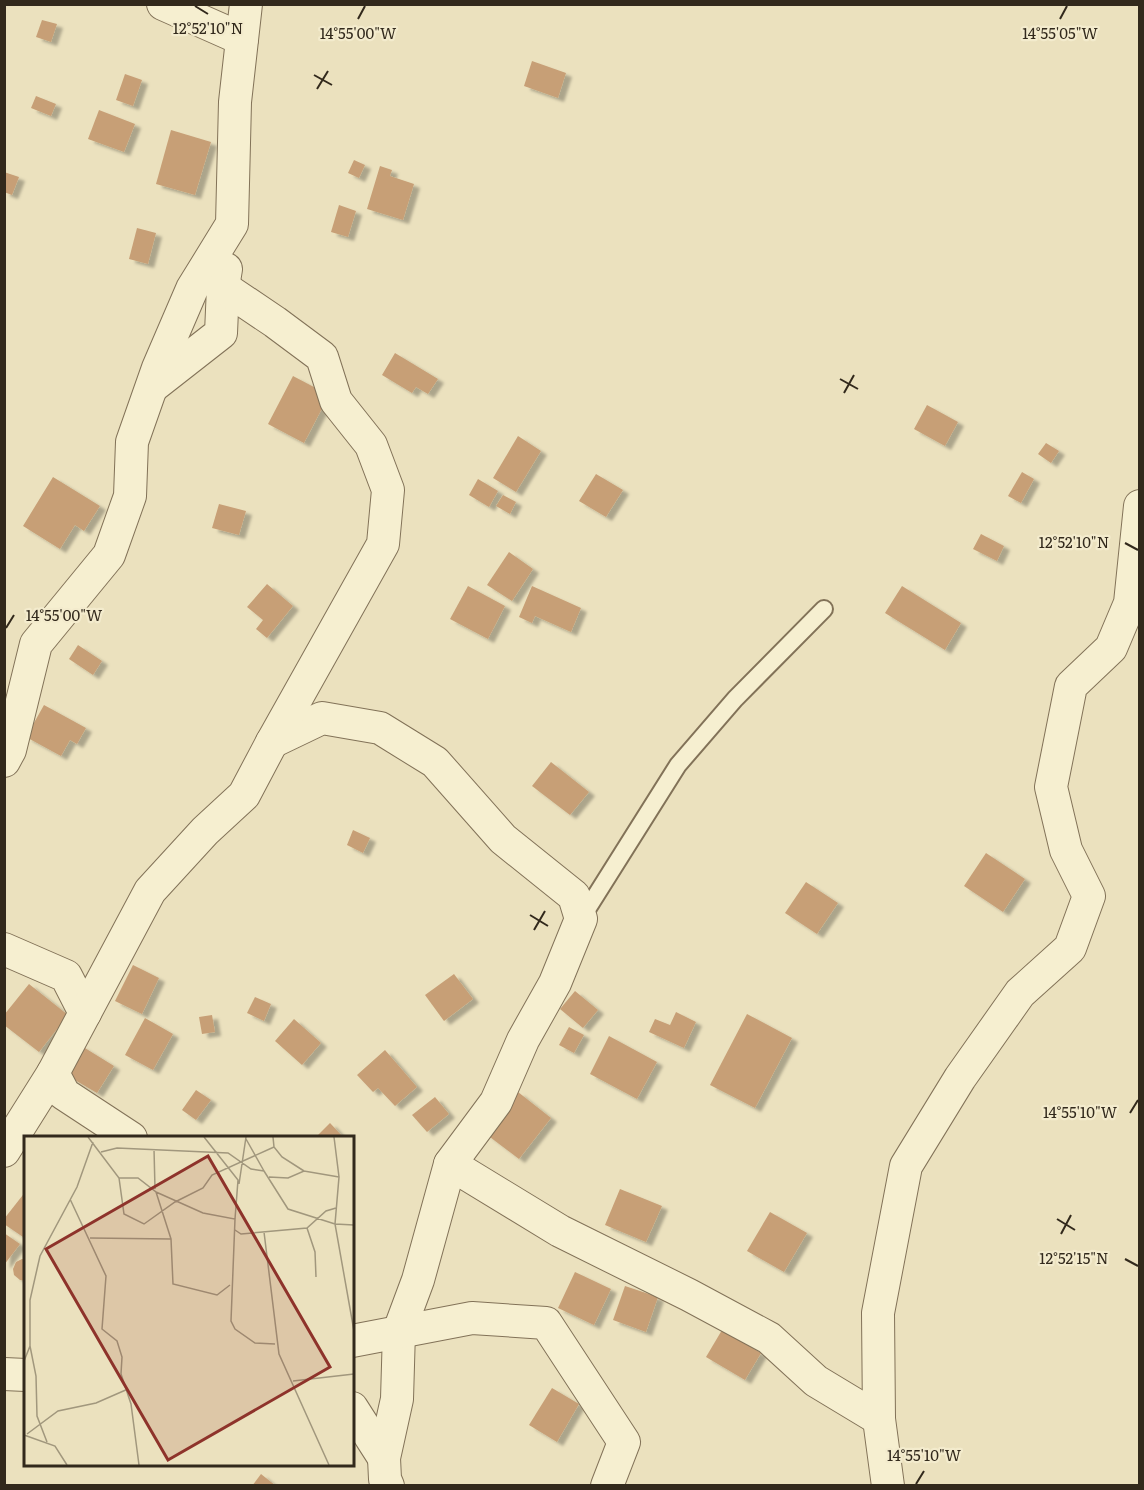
<svg xmlns="http://www.w3.org/2000/svg" width="1144" height="1490" viewBox="0 0 1144 1490" font-family="Literata,serif">
<style>
.building{fill:#c79f76;filter:url(#shadow)}
.lines{fill:none;stroke-linecap:round;stroke-linejoin:round}
.lane-casing{stroke:#827258;stroke-width:20}
.street-casing{stroke:#827258;stroke-width:34}
.lane{stroke:#f6efd0;stroke-width:16}
.street{stroke:#f6efd0;stroke-width:32}
.ticks{fill:none;stroke:#32291c;stroke-width:2}
.inset-road{fill:none;stroke:#a1977d;stroke-width:1.5}
.view{fill:#8e332b;fill-opacity:0.15;stroke:#8e332b;stroke-width:3}
.inset-edge{fill:none;stroke:#32291c;stroke-width:3}
.ticks-label{font-size:15px;text-anchor:middle;fill:#32291c;stroke:#f3ebcd;stroke-width:4.5;stroke-linejoin:round;paint-order:stroke}
</style>
<defs>
<filter id="shadow"><feDropShadow dx="6" dy="4" stdDeviation="1.5" flood-color="#0004"/></filter>
</defs>
<rect width="100%" height="100%" fill="#ebe1be"/>
<g class="building">
<path d="M42,20L57,24L51,42L36,37Z"/>
<path d="M532,61L566,73L558,98L524,86Z"/>
<path d="M125,74L142,80L133,106L116,100Z"/>
<path d="M36,96L56,104L51,116L31,108Z"/>
<path d="M99,110L135,124L124,152L88,139Z"/>
<path d="M171,130L211,142L195,195L156,184Z"/>
<path d="M354,160L365,165L359,178L348,173Z"/>
<path d="M380,166L392,170L390,176L414,184L403,220L367,209Z"/>
<path d="M4,172L19,177L12,195L4,192Z"/>
<path d="M339,205L356,211L348,237L331,232Z"/>
<path d="M137,228L156,233L148,264L129,259Z"/>
<path d="M395,353L438,379L428,394L416,387L412,393L382,375Z"/>
<path d="M293,376L329,395L304,443L268,424Z"/>
<path d="M927,405L958,422L945,446L914,429Z"/>
<path d="M518,436L541,451L516,492L493,478Z"/>
<path d="M1046,443L1059,451L1051,463L1038,454Z"/>
<path d="M1022,472L1034,479L1021,503L1008,496Z"/>
<path d="M596,474L623,490L606,517L579,501Z"/>
<path d="M53,477L100,506L84,531L75,525L60,549L23,526Z"/>
<path d="M478,479L498,491L489,507L469,495Z"/>
<path d="M503,495L516,502L510,514L496,506Z"/>
<path d="M219,504L246,511L239,535L212,528Z"/>
<path d="M981,534L1004,546L997,561L973,549Z"/>
<path d="M509,552L533,569L512,601L487,585Z"/>
<path d="M267,584L293,606L267,638L256,629L263,620L247,607Z"/>
<path d="M468,586L505,606L488,639L450,619Z"/>
<path d="M532,586L581,608L571,632L535,616L532,623L519,617Z"/>
<path d="M902,586L961,623L945,650L885,613Z"/>
<path d="M78,645L102,661L93,675L69,659Z"/>
<path d="M44,705L86,728L77,744L70,740L61,756L26,737Z"/>
<path d="M551,762L589,792L570,815L532,786Z"/>
<path d="M353,830L370,838L363,853L347,845Z"/>
<path d="M986,853L1025,879L1003,912L964,886Z"/>
<path d="M806,882L838,903L817,934L785,913Z"/>
<path d="M133,965L159,978L142,1014L115,1001Z"/>
<path d="M454,974L473,999L444,1021L425,995Z"/>
<path d="M29,984L68,1015L39,1052L4,1025V1015Z"/>
<path d="M575,991L598,1010L583,1028L560,1009Z"/>
<path d="M255,997L271,1004L264,1021L247,1013Z"/>
<path d="M676,1012L696,1022L684,1048L649,1032L655,1019L670,1025Z"/>
<path d="M747,1014L792,1038L755,1108L710,1085Z"/>
<path d="M212,1015L215,1032L202,1034L199,1017Z"/>
<path d="M145,1018L173,1034L153,1070L125,1055Z"/>
<path d="M294,1019L321,1043L302,1065L275,1041Z"/>
<path d="M569,1027L584,1035L574,1053L559,1045Z"/>
<path d="M609,1036L657,1062L637,1099L590,1074Z"/>
<path d="M80,1045L114,1066L97,1093L63,1073Z"/>
<path d="M385,1050L417,1087L395,1106L378,1088L373,1092L357,1075Z"/>
<path d="M196,1090L211,1100L196,1120L182,1110Z"/>
<path d="M518,1092L551,1118L519,1159L486,1134Z"/>
<path d="M435,1097L449,1114L427,1132L412,1115Z"/>
<path d="M330,1123L344,1138H315Z"/>
<path d="M620,1189L662,1206L646,1242L605,1225Z"/>
<path d="M26,1191V1239L4,1224V1219Z"/>
<path d="M770,1212L807,1233L784,1272L747,1251Z"/>
<path d="M4,1233L20,1244L4,1265Z"/>
<path d="M22,1259L26,1260V1281L20,1280L14,1275L13,1269L16,1262Z"/>
<path d="M575,1272L611,1289L594,1325L558,1308Z"/>
<path d="M625,1286L658,1297L646,1332L613,1320Z"/>
<path d="M722,1330L761,1353L745,1380L706,1357Z"/>
<path d="M552,1388L579,1404L557,1442L529,1425Z"/>
<path d="M261,1474L276,1486H252Z"/>
</g>
<g class="lines">
<g class="lane-casing">
<path id="lane" d="M581,919L678,765L735,699L824,609"/>
</g>
<g class="street-casing">
<g id="street">
<path d="M163,4L242,39"/>
<path d="M152,387L221,333L223,287L226,269"/>
<path d="M272,742L322,718L380,728L435,762L503,839L574,896L581,919L555,983L523,1040L496,1102L450,1164L418,1280L399,1331L397,1399L384,1458L385,1479L388,1486"/>
<path d="M4,761L10,750L36,644L109,555L130,496L132,442L158,368L192,289L232,224L235,102L246,4"/>
<path d="M4,949L66,976L85,1013"/>
<path d="M131,1138L64,1094L53,1073L150,891L205,831L244,795L272,742L383,544L388,490L371,445L336,401L322,357L275,322L223,287"/>
<path d="M4,1151L53,1073"/>
<path d="M450,1164L560,1231L689,1295L769,1338L816,1381L879,1419"/>
<path d="M352,1341L472,1318L546,1323L624,1442L607,1486"/>
<path d="M4,1374L26,1375"/>
<path d="M352,1408L384,1458"/>
<path d="M888,1486L879,1419L878,1313L906,1166L960,1078L1020,993L1070,948L1089,896L1066,850L1051,787L1071,686L1111,648L1130,603L1140,506"/>
</g>
</g>
<use href="#lane" class="lane"/>
<use href="#street" class="street"/>
</g>
<path class="ticks" d="M195,6L208,14M358,19L365,6M1060,19L1067,6M314,75L332,85M317,89L328,71M840,379L858,389M844,393L854,375M1125,543L1138,550M6,628L14,615M530,915L548,926M534,930L545,911M1130,1113L1138,1100M1057,1219L1075,1230M1061,1234L1071,1215M1125,1259L1138,1266M916,1484L924,1471"/>
<g transform="translate(24 1136)">
<rect width="330" height="330" fill="#ebe1be"/>
<path class="inset-road" d="M64,1L95,42L100,78L120,88L151,66L179,52L188,39L250,11M180,1L214,44L211,83M249,1L250,11L258,21L280,35M310,1L315,41L311,88L330,195M222,3L240,35M130,13L131,53M77,16L93,12L204,17L227,33L240,35L264,73L311,88L330,89M245,41L264,42L280,35L315,41M95,42H114L132,56L147,103L149,148L193,159L206,149M215,48L222,1M132,56L179,77L211,83L207,185L211,193L231,207L251,208M46,63L82,140L78,193L93,205L98,221L97,238L107,268L115,329M283,92L291,116L292,141M211,94L217,98L283,92L302,75L312,72M240,96L255,218L305,329M66,102L147,103M6,210L12,240L13,280L23,306M0,225L6,210V164L16,120L53,51L69,6M269,245L330,238M3,298L34,275L72,267L104,253M0,299L31,310L43,329"/>
<path class="view" d="M184,20L306,231L144,324L22,113Z"/>
<rect width="330" height="330" class="inset-edge"/>
</g>
<g class="ticks-label">
<text x="208" y="34">12°52'10"N</text>
<text x="358" y="39">14°55'00"W</text>
<text x="1060" y="39">14°55'05"W</text>
<text x="1074" y="548">12°52'10"N</text>
<text x="64" y="621">14°55'00"W</text>
<text x="1080" y="1118">14°55'10"W</text>
<text x="1074" y="1264">12°52'15"N</text>
<text x="924" y="1461">14°55'10"W</text>
</g>
<rect width="1144" height="1490" fill="none" stroke="#32291c" stroke-width="12"/>
</svg>
